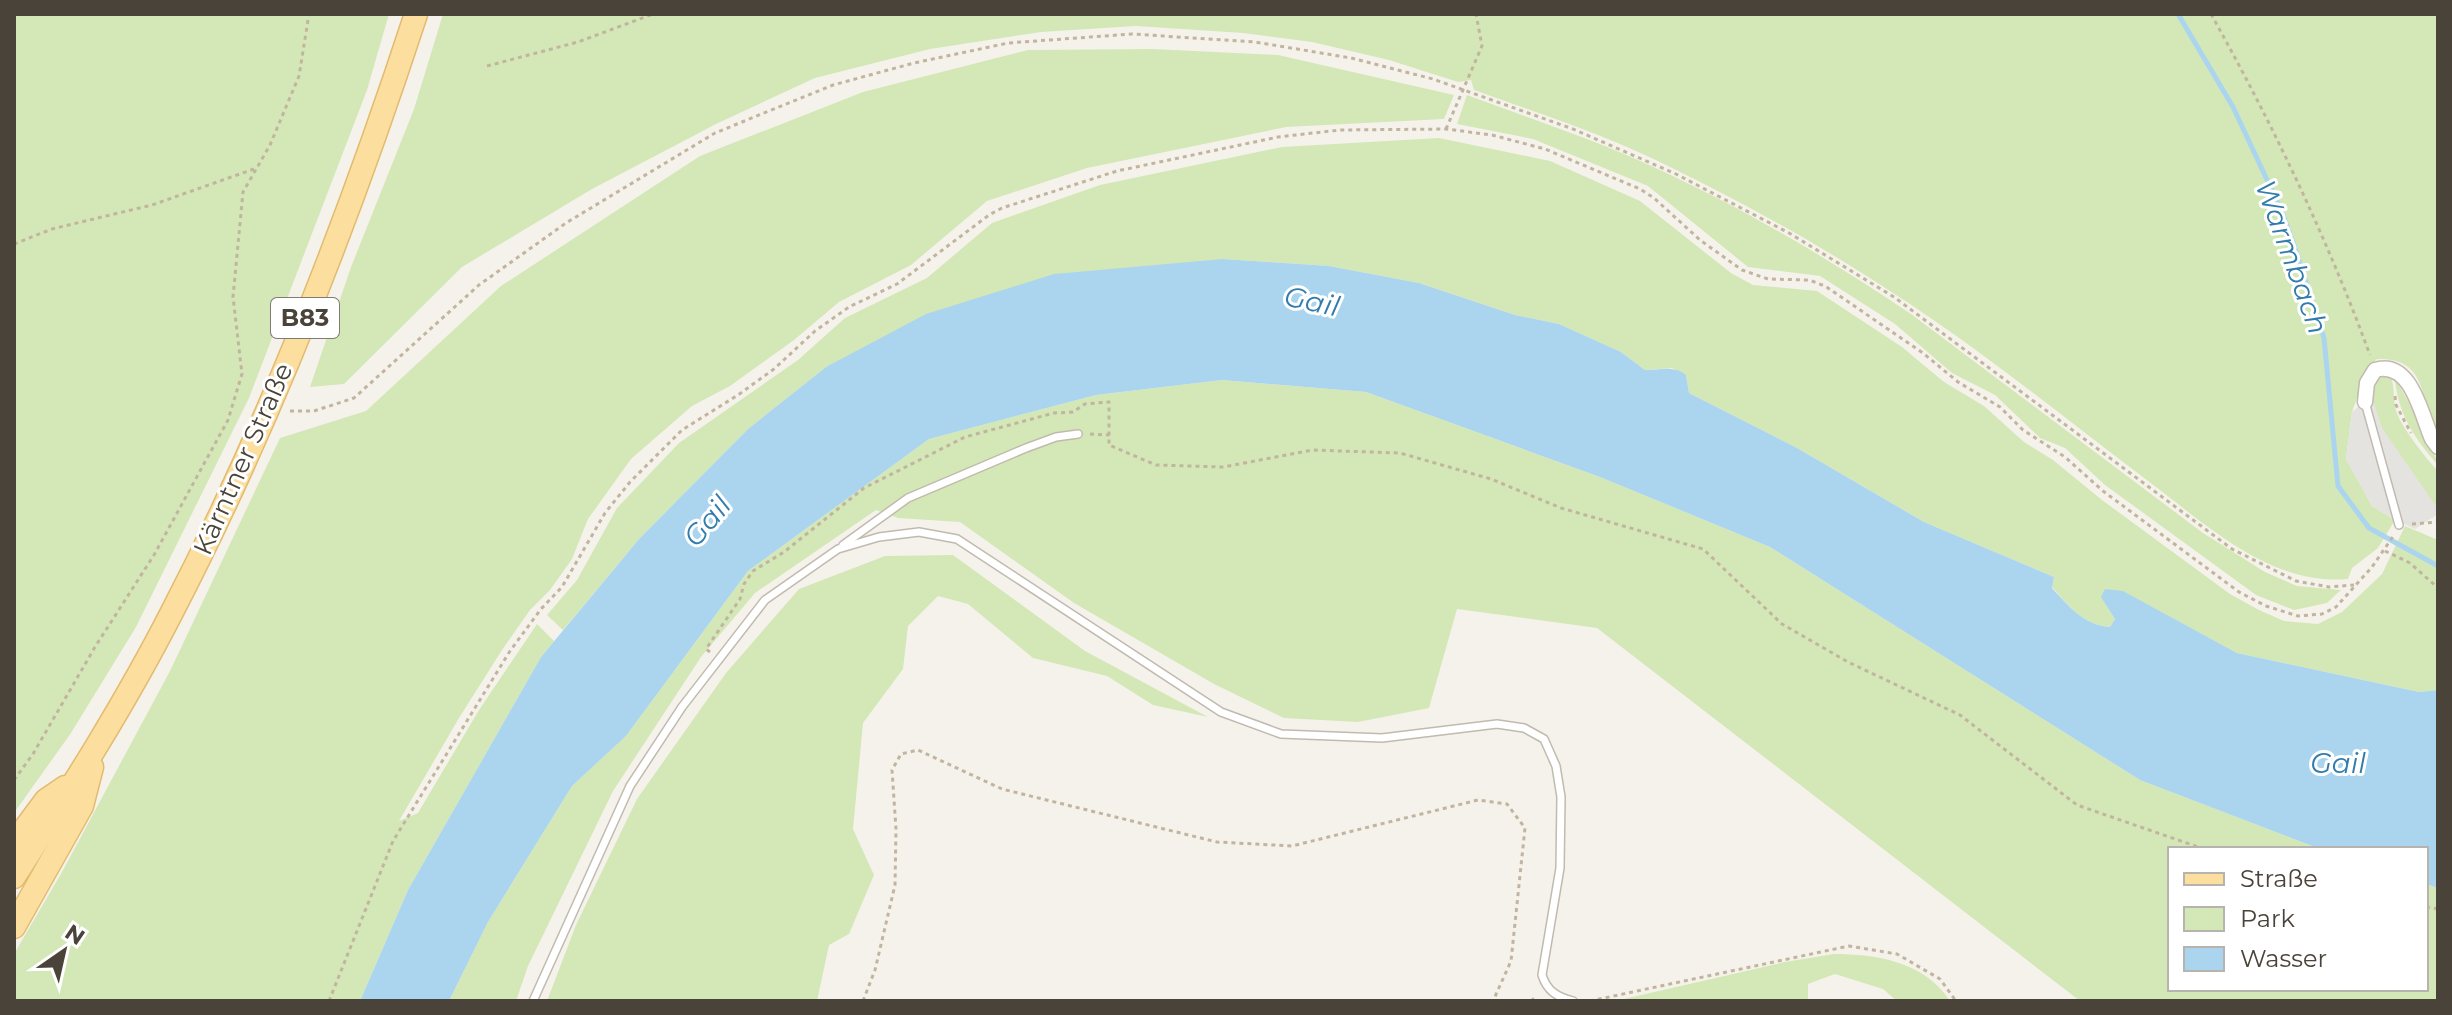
<svg xmlns="http://www.w3.org/2000/svg" width="2452" height="1015" viewBox="0 0 2452 1015" font-family="Montserrat,sans-serif">
<style>
.green{fill:#d3e8b6}
.parking{fill:#e5e3e0}
.water{fill:#abd5ef}
.lines{fill:none;stroke-linecap:round;stroke-linejoin:round}
.stream{stroke:#abd5ef;stroke-width:5}
.lane-casing{stroke:#c1baae;stroke-width:10}
.street-casing{stroke:#c1baae;stroke-width:17}
.primary-casing{stroke:#e2bb6e;stroke-width:25}
.path{stroke:#c2b5a0;stroke-width:3;stroke-dasharray:4 4;stroke-linecap:butt}
.lane{stroke:#fff;stroke-width:7}
.street{stroke:#fff;stroke-width:14}
.primary{stroke:#fcde9f;stroke-width:22}
.labels{text-anchor:middle;stroke-width:6;stroke-linejoin:round;paint-order:stroke}
.shield{fill:#fff;stroke:#807b74;stroke-width:2}
.shield-label{font-size:24px;font-weight:bold;fill:#4a4339}
.street-label{font-size:26px;fill:#4a4339;stroke:#fff}
.water-label{font-size:28px;font-style:italic;fill:#327cad;stroke:#fff}
</style>
<rect width="100%" height="100%" fill="#f5f2ec"/>
<g class="green">
<path d="M14,14H389L367,90L249,398L136,627L71,733L14,813Z"/>
<path d="M443,14H2438V435C2418,400 2430,358 2377,359L2368,367L2352,412L2346,459L2372,506L2395,520L2378,548L2352,568L2348,579C2272,586 2209,527 2152,484C2067,420 1983,351 1893,293C1823,247 1748,205 1672,168C1609,136 1541,114 1474,90L1471,80L1458,82L1389,60L1312,42L1243,33L1136,26L1041,32L930,49L815,78L718,123L592,189L462,267L344,384L310,387L351,267L414,109Z"/>
<path d="M1153,49L1278,55L1454,95L1444,119L1286,127L1087,168L987,201L911,265L839,302L794,340L730,386L692,406L631,459L588,519L572,559L550,590L530,610L502,650L459,718L399,821L418,813L479,710L537,624L554,641L541,657L408,890L360,1001H14V954L62,872L170,671L280,438L366,411L501,286L700,156L863,92L1028,50Z"/>
<path d="M1467,95C1513,112 1560,128 1605,146C1711,189 1816,250 1911,314L2203,533L2265,572L2297,586L2341,590L2327,603L2294,610L2256,595L2105,485L2065,448L2040,438L1995,395L1952,373L1895,324L1820,276L1748,267L1648,186L1533,139L1457,124Z"/>
<path d="M1439,138L1550,161L1640,201L1731,273L1753,285L1817,291L1902,347L1944,382L1984,406L2024,442L2053,460L2102,500L2230,594L2259,610L2284,621L2318,624L2342,612L2382,574L2405,526L2438,540V690L2419,692L2237,653L2122,591L2102,597L2115,619L2110,627C2083,625 2069,606 2052,587L2054,577L1924,522L1797,448L1689,393L1686,375L1672,368L1645,370L1621,352L1559,324L1515,315L1419,283L1329,266L1223,259L826,367L748,429L639,539L563,630L547,615L577,580L617,508L679,443L798,360L845,318L927,278L992,223L1100,185L1282,147Z"/>
<path d="M2390,375C2395,385 2393,396 2395,407C2399,425 2425,457 2438,471V509C2418,481 2377,435 2373,401C2372,393 2375,383 2378,376Z"/>
<path d="M1222,380L1366,392L1600,477L1770,547L2140,780L2320,849H2170V989H2426V884L2438,888V1001H2080L1597,628L1457,609L1429,708L1358,722L1284,718L1214,684L1074,603L960,522L898,518L876,510L755,593L701,657L613,791L528,966L516,1001H449L488,922L572,786L626,736L748,571L929,439L1096,395Z"/>
<path d="M2395,380C2402,387 2438,458 2438,465C2415,440 2398,413 2395,380Z"/>
<path d="M953,555L1085,651L1208,717L1153,705L1107,676L1033,658L968,604L938,596L908,626L903,669L863,723L853,829L874,875L849,934L829,945L817,1001H547L576,925L637,799L726,673L799,589L885,556Z"/>
<path d="M1834,954C1877,954 1925,962 1950,1001H1897L1883,989L1835,974L1808,984V1001H1615L1785,962Z"/>
</g>
<path class="parking" d="M2373,400L2382,428L2438,509V514L2415,529L2395,520L2372,506L2346,459L2352,412L2365,402Z"/>
<path class="water" d="M1223,259L1329,266L1419,283L1515,315L1559,324L1621,352L1645,370C1660,370 1674,365 1686,375L1689,393L1797,448L1924,522L2054,577L2052,588C2069,606 2083,625 2110,627L2115,619L2101,597L2105,589L2123,591L2237,653L2419,692L2438,690V888L2426,884V849H2320L2140,780L1770,547L1600,477L1366,392L1222,380L1096,395L929,439L748,571L626,736L572,786L488,922L449,1001H360L408,890L541,657L639,539L748,429L826,367L926,314L1054,274Z"/>
<g class="lines">
<path class="stream" d="M2178,14L2233,107L2282,212L2294,245L2324,338L2338,486L2369,528L2438,566"/>
<g class="lane-casing">
<g id="lane">
<path d="M2365,402L2399,525"/>
<path d="M843,545L908,498L1026,448L1056,437L1078,434"/>
<path d="M533,1001L630,786L682,707L765,600L838,549L879,537L919,532L957,539L1221,712L1281,734L1382,738L1497,724L1524,728L1544,739L1556,766L1561,797L1560,868L1542,975C1547,991 1557,997 1573,1001"/>
</g>
</g>
<g class="street-casing">
<path id="street" d="M2365,402L2367,383L2375,370C2411,359 2421,414 2432,439L2438,447"/>
</g>
<g class="primary-casing">
<g id="primary">
<path d="M14,843L46,800L65,787"/>
<path d="M14,877C70,790 125,704 172,612C271,421 349,219 416,14"/>
<path d="M14,927L82,806L92,767"/>
</g>
</g>
<g class="path">
<path d="M2211,14C2272,123 2327,238 2370,355"/>
<path d="M487,66L578,42L653,14"/>
<path d="M1446,129L1482,46L1476,14"/>
<path d="M14,244L52,229L152,205L254,169"/>
<path d="M2395,396L2396,405L2411,433"/>
<path d="M290,411H314L354,398L479,285L566,223L715,133L833,85L914,63L1008,43L1132,34L1255,42L1351,58L1433,79L1573,129L1676,174L1789,233L1894,297L2232,549L2296,581L2329,587L2354,585"/>
<path d="M1090,434L1109,435"/>
<path d="M2412,524L2438,522"/>
<path d="M2385,551L2410,563L2438,588"/>
<path d="M710,652L706,649L740,599L744,584L753,571L784,552L864,488L965,437L1054,413L1073,412L1085,404L1109,402V445L1156,465L1223,467L1312,450L1400,453L1491,479L1561,508L1703,549L1782,624L1848,662L1960,715L2077,805L2204,849"/>
<path d="M14,780L33,754L95,647L154,555L228,420L242,374L233,297L243,192L270,145L299,76L309,14"/>
<path d="M2426,907L2438,909"/>
<path d="M329,1001L393,841L510,651L541,609L562,587L605,513L630,482L682,430L738,395L774,369L815,331L849,307L897,284L989,215L1002,208L1117,171L1278,137L1340,130L1446,129L1492,135L1545,149L1640,189L1654,198L1700,240L1742,270L1768,279L1809,280L1825,286L1923,353L1958,382L2000,407L2023,430L2065,457L2103,491L2239,592L2266,606L2298,616L2322,614L2336,607L2372,567L2394,535"/>
<path d="M863,1001L875,970L895,885L896,829L892,770L901,754L918,750L1002,789L1217,842L1292,846L1478,800L1507,804L1525,828L1511,961L1493,1001"/>
<path d="M1531,1001L1537,996"/>
<path d="M1590,1001L1849,946L1897,954L1940,979L1956,1001"/>
</g>
<use href="#lane" class="lane"/>
<use href="#street" class="street"/>
<use href="#primary" class="primary"/>
</g>
<g class="labels">
<rect class="shield" x="271" y="298" width="68" height="40" rx="6"/>
<g class="shield-label">
<text x="305" y="326">B83</text>
</g>
<g class="street-label">
<text transform="translate(243 459) rotate(-66)" y="9">Kärntner Straße</text>
</g>
<g class="water-label">
<text transform="translate(2292 257) rotate(70)" y="10">Warmbach</text>
<text transform="translate(1312 301) rotate(12)" y="10">Gail</text>
<text transform="translate(707 521) rotate(-50)" y="10">Gail</text>
<text x="2338" y="773">Gail</text>
</g>
</g>
<rect width="2452" height="1015" fill="none" stroke="#4a4339" stroke-width="32"/>
<rect x="2168" y="847" width="260" height="144" fill="#ffffff" stroke="#b7b4b0" stroke-width="2"/>
<rect x="2184" y="873" width="40" height="12" fill="#fcde9f" stroke="#b7b4b0" stroke-width="2"/>
<text x="2240" y="887" font-size="24" fill="#4a4339">Straße</text>
<rect x="2184" y="907" width="40" height="24" fill="#d3e8b6" stroke="#b7b4b0" stroke-width="2"/>
<text x="2240" y="927" font-size="24" fill="#4a4339">Park</text>
<rect x="2184" y="947" width="40" height="24" fill="#abd5ef" stroke="#b7b4b0" stroke-width="2"/>
<text x="2240" y="967" font-size="24" fill="#4a4339">Wasser</text>
<g transform="translate(64 951) rotate(34)" stroke="#ffffff" stroke-width="6" paint-order="stroke">
<path d="M0-6L14 30L0 20L-14 30Z" fill="#4a4339"/>
<text y="-12" font-size="22" font-weight="bold" text-anchor="middle" fill="#4a4339">N</text>
</g>
</svg>
